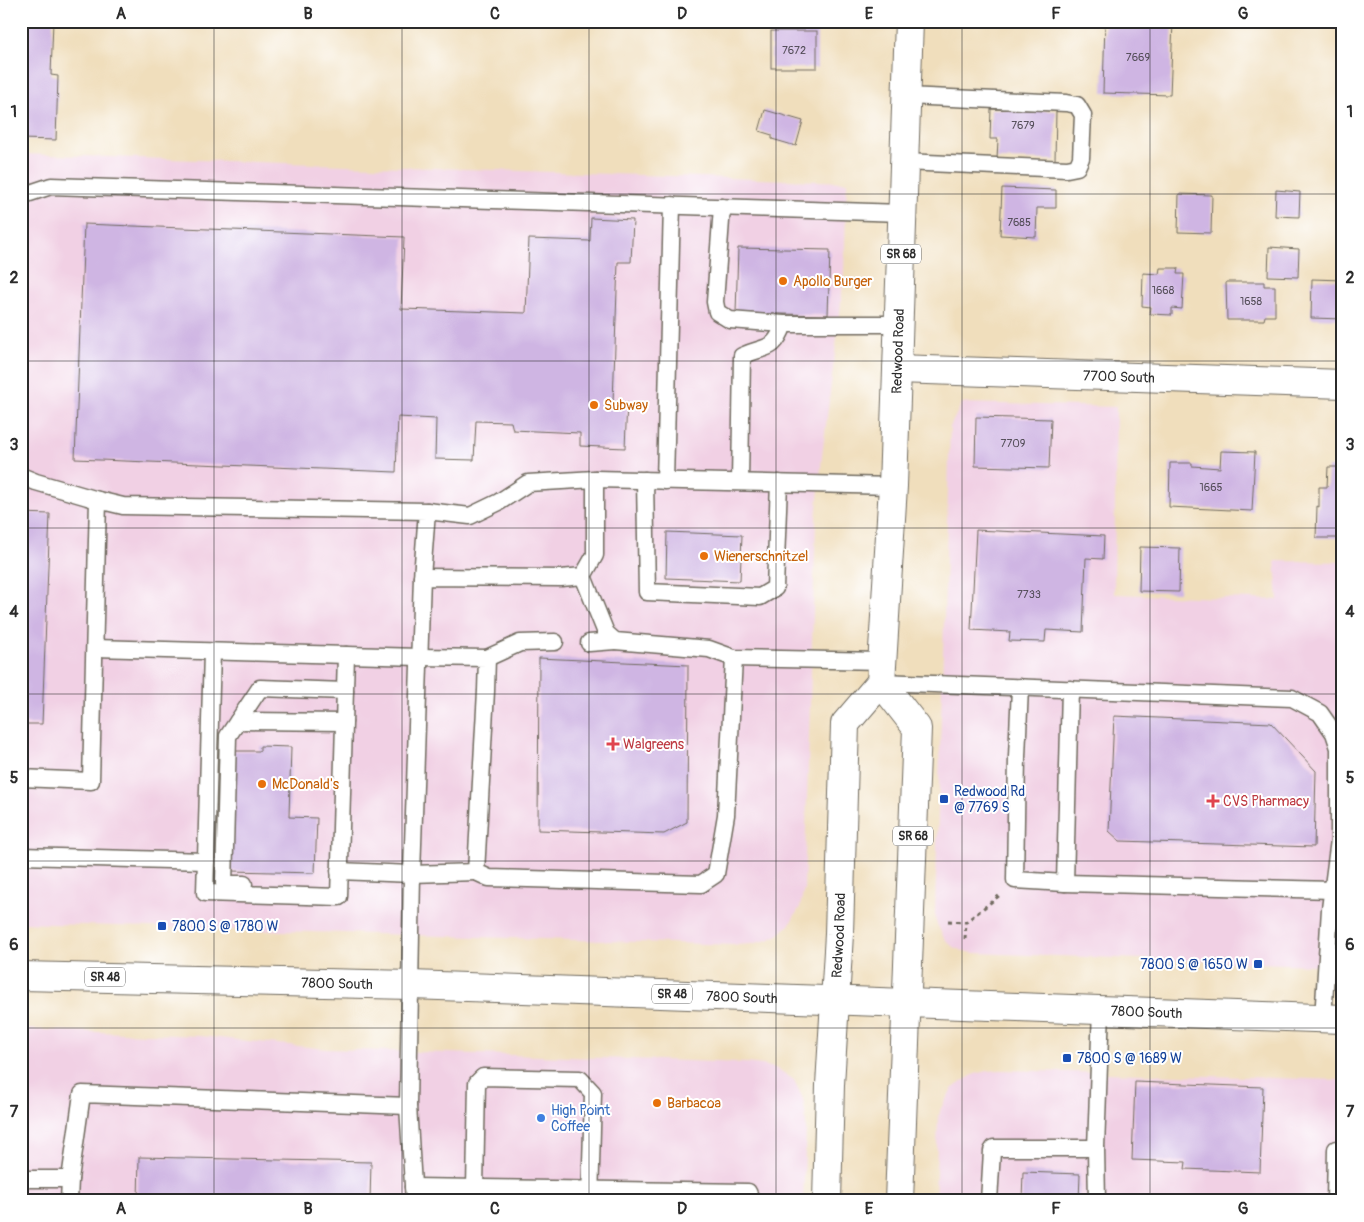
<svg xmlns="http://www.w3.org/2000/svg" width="1364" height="1222" viewBox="0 0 1364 1222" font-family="Pangolin,sans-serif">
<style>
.built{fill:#f1d0e4}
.building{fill:#cfb5e3}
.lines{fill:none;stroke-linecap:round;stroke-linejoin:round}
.service-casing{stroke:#706a5e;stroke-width:19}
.minor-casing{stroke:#706a5e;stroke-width:30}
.primary-casing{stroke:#706a5e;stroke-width:30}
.path{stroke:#706a5e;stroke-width:3;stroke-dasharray:4 4;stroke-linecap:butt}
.service{stroke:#fff;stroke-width:16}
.minor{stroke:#fff;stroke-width:28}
.primary{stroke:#fff;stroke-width:28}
.grid{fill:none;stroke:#2b2b2b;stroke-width:1;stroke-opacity:0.55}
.food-dot{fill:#e8710a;stroke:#fff;stroke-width:2}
.health-dot{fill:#e0444e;stroke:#fff;stroke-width:2}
.transit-dot{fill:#1a4fb4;stroke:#fff;stroke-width:2}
.shop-dot{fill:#3f7fe0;stroke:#fff;stroke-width:2}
.labels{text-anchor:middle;stroke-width:4;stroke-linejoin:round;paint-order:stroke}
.number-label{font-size:11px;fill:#544e59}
.shield{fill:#fff;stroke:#6b6b6b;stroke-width:1}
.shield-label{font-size:12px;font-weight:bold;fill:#2b2b2b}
.food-label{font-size:14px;fill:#c56008;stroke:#fff;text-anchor:start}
.street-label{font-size:14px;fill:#2b2b2b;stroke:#fff}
.health-label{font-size:14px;fill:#be3a42;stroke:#fff;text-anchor:start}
.transit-label{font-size:14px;fill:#164399;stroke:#fff;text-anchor:start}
.shop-label{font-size:14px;fill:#366cbe;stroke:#fff;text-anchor:start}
.neatline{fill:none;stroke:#2b2b2b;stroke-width:2}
.grid-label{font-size:16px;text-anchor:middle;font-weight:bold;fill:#2b2b2b}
</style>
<rect width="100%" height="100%" fill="#fff"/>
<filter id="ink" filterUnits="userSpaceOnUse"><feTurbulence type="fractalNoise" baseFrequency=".02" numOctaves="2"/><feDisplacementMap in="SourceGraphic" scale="10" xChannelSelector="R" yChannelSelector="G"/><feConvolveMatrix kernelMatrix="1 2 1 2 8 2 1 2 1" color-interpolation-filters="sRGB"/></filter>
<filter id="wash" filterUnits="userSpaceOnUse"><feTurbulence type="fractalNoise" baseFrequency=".0096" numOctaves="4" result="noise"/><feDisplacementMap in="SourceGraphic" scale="20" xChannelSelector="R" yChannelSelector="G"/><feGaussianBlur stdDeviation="1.12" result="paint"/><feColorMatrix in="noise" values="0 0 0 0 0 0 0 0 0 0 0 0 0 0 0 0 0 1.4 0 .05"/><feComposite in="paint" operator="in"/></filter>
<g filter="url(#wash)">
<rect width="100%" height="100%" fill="#f0debc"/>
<g class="built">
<path d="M21,154L847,182L844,271L840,313L822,456L816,519L804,889L800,907L789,925L778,935L768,940L751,944L736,945L21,923Z"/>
<path d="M962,403L1116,407L1114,594L1278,600L1275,561L1343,562V966L974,953L963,951L953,947L944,938L936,922L935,913L950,427Z"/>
<path d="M21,1029L200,1036L327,1049L747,1063L763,1065L778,1069L794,1080L803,1099L805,1112L806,1126L803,1201H21Z"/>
<path d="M1001,1070L1343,1080V1201H935L938,1120L941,1108L952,1089L963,1081L975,1074L988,1071Z"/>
</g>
<g id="blocks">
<g class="building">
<path d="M21,21H53L51,75L58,76L56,140L21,139Z"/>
<path d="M1105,21H1173L1170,95L1103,93Z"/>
<rect x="771" y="31" width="46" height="37"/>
<path d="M991,109L1056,111L1055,160L997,159L998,139H990Z"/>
<path d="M765,110L803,121L796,146L772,139V135L759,131Z"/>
<path d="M1002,188L1056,190V208H1037L1036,237L1000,235Z"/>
<path d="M1276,190L1300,192L1299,217L1275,216Z"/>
<path d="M1179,194L1212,195L1211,233L1178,232Z"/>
<path d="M591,218L633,220L631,262H618L613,402H627L625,448L580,446V433L513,430L511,422L476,421L474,460L435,459L436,419L398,417L396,472L75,459L84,224L404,237L401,309L526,313L529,239L590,241Z"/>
<path d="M1269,247L1299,249L1298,277L1268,276Z"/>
<path d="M738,248L830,250L828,315L736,313Z"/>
<path d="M1160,268H1178L1177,274H1184L1182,309L1172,308V315L1150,314L1151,307L1142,306L1143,273L1159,274Z"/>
<path d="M1312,279L1343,280V319L1311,318Z"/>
<path d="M1226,282H1264V286H1275V316H1265L1264,320H1227Z"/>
<path d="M976,417L1051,419L1049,468L975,466Z"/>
<path d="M1221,451L1255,452L1252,511L1169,507L1170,463H1192V466L1220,468Z"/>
<path d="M1328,467H1343V538H1316L1317,506L1319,507V487H1327Z"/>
<path d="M21,513L50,514L42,724H21Z"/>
<path d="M976,530L1104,536L1103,559L1086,558L1083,632L1046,630L1045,642L1009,641L1010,632L971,630Z"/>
<path d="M667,532L742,535L740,581L666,578Z"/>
<path d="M1140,547L1180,548L1179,592L1139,591Z"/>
<path d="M539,658L688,665L687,822L664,834L538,830Z"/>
<path d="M1114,716L1271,723L1316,771L1314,847L1120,841L1109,831Z"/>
<path d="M260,746L291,747L289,817L317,818L315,873L231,871L234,751H260Z"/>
<path d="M1135,1082L1263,1087L1260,1172L1185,1169L1186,1162L1132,1160Z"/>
<path d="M139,1157L371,1162L370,1201H138Z"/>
<path d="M1023,1172L1080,1174L1079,1201H1022Z"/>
</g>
</g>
</g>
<g filter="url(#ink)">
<use href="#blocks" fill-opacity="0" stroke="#706a5e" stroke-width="1"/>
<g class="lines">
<g class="service-casing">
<g id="service">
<path d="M904,162L1067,169L1077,167L1081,158L1083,115L1077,105L1066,103L906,96"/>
<path d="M21,196L51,186L902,213"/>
<path d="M722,207L715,302L717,312L730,320L784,324H898"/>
<path d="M21,476L36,482L98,500"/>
<path d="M645,480L647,592L760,597L775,588L779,483"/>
<path d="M665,481L672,205"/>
<path d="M740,482L742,356C765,345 774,353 784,324"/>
<path d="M427,511L470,516L499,502L528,483L595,479"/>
<path d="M583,576L606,633L615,641L709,649L734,658L882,661"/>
<path d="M589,643L615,641"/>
<path d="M95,648L419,657L487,658L486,691L476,872L489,878L701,884L716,874L726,815L734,658"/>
<path d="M212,652L205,893L339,897L346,655"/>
<path d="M487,658L520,643L555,642"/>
<path d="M881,682L1292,698L1320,713L1334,733L1339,748V840L1330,909L1323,1019"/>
<path d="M1020,687L1017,757L1015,880L1065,883L1333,890"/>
<path d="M238,721L344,722"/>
<path d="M21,778L91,781L98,500L123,506L427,511L422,577"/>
<path d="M21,856L206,861"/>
<path d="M339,871L412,874L476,872"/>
<path d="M1065,883L1070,689"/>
<path d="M244,884H224L228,736L260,688L345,691"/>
<path d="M21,1179H70L82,1094L408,1106"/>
<path d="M413,1187L748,1192L752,1201"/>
<path d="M475,1188L477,1083L483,1077L580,1079L593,1093L590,1201"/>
<path d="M69,1201L70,1179"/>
<path d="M414,1201L408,1106L412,874L422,577L561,578L583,576L595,555V479L893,486"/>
<path d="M989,1201L992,1151L994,1148H1096"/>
<path d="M1097,1201L1096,1148L1101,1009"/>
<path d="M1335,1201L1336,1149H1343"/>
</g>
</g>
<g class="minor-casing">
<g id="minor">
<path id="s1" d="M897,369L1343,384"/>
</g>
</g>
<g class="primary-casing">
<g id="primary">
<path d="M881,682L917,728L899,1201"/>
<path id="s2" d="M21,976L411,985L1343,1019"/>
<path id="s3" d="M827,1201L830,1085L839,934L845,724L881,682L893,486L909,21"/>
</g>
</g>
<g class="path">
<path d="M948,921L966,922L1000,895"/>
<path d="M965,939L966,922"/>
</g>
<use href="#service" class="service"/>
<use href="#minor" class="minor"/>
<use href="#primary" class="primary"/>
</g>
</g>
<path class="grid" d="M214,21V1201M402,21V1201M589,21V1201M776,21V1201M962,21V1201M1150,21V1201M21,194H1343M21,361H1343M21,528H1343M21,694H1343M21,861H1343M21,1028H1343"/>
<g class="food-dot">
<circle cx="783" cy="281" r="5"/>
<circle cx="594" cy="405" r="5"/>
<circle cx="704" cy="556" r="5"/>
<circle cx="262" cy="784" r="5"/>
<circle cx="657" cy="1103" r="5"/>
</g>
<g class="health-dot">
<path d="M610.5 736.5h5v5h5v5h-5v5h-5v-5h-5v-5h5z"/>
<path d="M1210.5 793.5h5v5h5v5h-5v5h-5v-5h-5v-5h5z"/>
</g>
<g class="transit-dot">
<rect x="939" y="794" width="10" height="10" rx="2.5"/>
<rect x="157" y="921" width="10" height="10" rx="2.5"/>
<rect x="1253" y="959" width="10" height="10" rx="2.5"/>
<rect x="1062" y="1053" width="10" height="10" rx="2.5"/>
</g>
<circle class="shop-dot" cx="541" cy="1118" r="5"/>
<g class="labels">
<g class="number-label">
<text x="794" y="54">7672</text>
<text x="1138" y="61">7669</text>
<text x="1023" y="129">7679</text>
<text x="1019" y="226">7685</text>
<text x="1163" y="294">1668</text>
<text x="1251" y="305">1658</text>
<text x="1013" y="447">7709</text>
<text x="1211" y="491">1665</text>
<text x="1029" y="598">7733</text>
</g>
<g class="shield">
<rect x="881" y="244.5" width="40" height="19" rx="4"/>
<rect x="893" y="826.5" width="40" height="19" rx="4"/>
<rect x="85" y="967.5" width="40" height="19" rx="4"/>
<rect x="652" y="984.5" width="40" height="19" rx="4"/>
</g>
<g class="shield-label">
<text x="901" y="258">SR 68</text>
<text x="913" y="840">SR 68</text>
<text x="105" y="981">SR 48</text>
<text x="672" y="998">SR 48</text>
</g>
<g class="food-label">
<text x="793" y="286">Apollo Burger</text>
<text x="604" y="410">Subway</text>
<text x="714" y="561">Wienerschnitzel</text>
<text x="272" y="789">McDonald's</text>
<text x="667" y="1108">Barbacoa</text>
</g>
<g class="street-label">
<text dy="5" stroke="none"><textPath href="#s3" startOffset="864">Redwood Road</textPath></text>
<text dy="5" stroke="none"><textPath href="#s1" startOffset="222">7700 South</textPath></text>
<text dy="5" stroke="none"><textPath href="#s3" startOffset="266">Redwood Road</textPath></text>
<text dy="5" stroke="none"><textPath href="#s2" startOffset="316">7800 South</textPath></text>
<text dy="5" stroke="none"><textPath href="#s2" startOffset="721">7800 South</textPath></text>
<text dy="5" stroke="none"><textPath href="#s2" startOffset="1126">7800 South</textPath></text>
</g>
<g class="health-label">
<text x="623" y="749">Walgreens</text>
<text x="1223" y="806">CVS Pharmacy</text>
</g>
<g class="transit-label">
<text x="954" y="796">Redwood Rd<tspan x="954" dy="16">@ 7769 S</tspan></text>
<text x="172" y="931">7800 S @ 1780 W</text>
<text x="1248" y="969" text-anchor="end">7800 S @ 1650 W</text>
<text x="1077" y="1063">7800 S @ 1689 W</text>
</g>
<g class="shop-label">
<text x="551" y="1115">High Point<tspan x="551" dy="16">Coffee</tspan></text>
</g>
</g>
<rect width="1364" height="1222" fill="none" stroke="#fff" stroke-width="55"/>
<rect x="28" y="28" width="1308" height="1166" class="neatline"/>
<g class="grid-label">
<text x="121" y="19">A</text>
<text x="308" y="19">B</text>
<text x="495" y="19">C</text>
<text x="682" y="19">D</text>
<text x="869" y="19">E</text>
<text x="1056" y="19">F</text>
<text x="1243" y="19">G</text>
<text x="14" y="117">1</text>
<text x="1350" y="117">1</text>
<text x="14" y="283">2</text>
<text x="1350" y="283">2</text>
<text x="14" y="450">3</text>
<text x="1350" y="450">3</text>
<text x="14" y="617">4</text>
<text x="1350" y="617">4</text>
<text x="14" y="783">5</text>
<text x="1350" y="783">5</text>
<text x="14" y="950">6</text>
<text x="1350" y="950">6</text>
<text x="14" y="1117">7</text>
<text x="1350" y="1117">7</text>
<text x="121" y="1214">A</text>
<text x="308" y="1214">B</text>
<text x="495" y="1214">C</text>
<text x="682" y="1214">D</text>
<text x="869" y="1214">E</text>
<text x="1056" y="1214">F</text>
<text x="1243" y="1214">G</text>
</g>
</svg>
